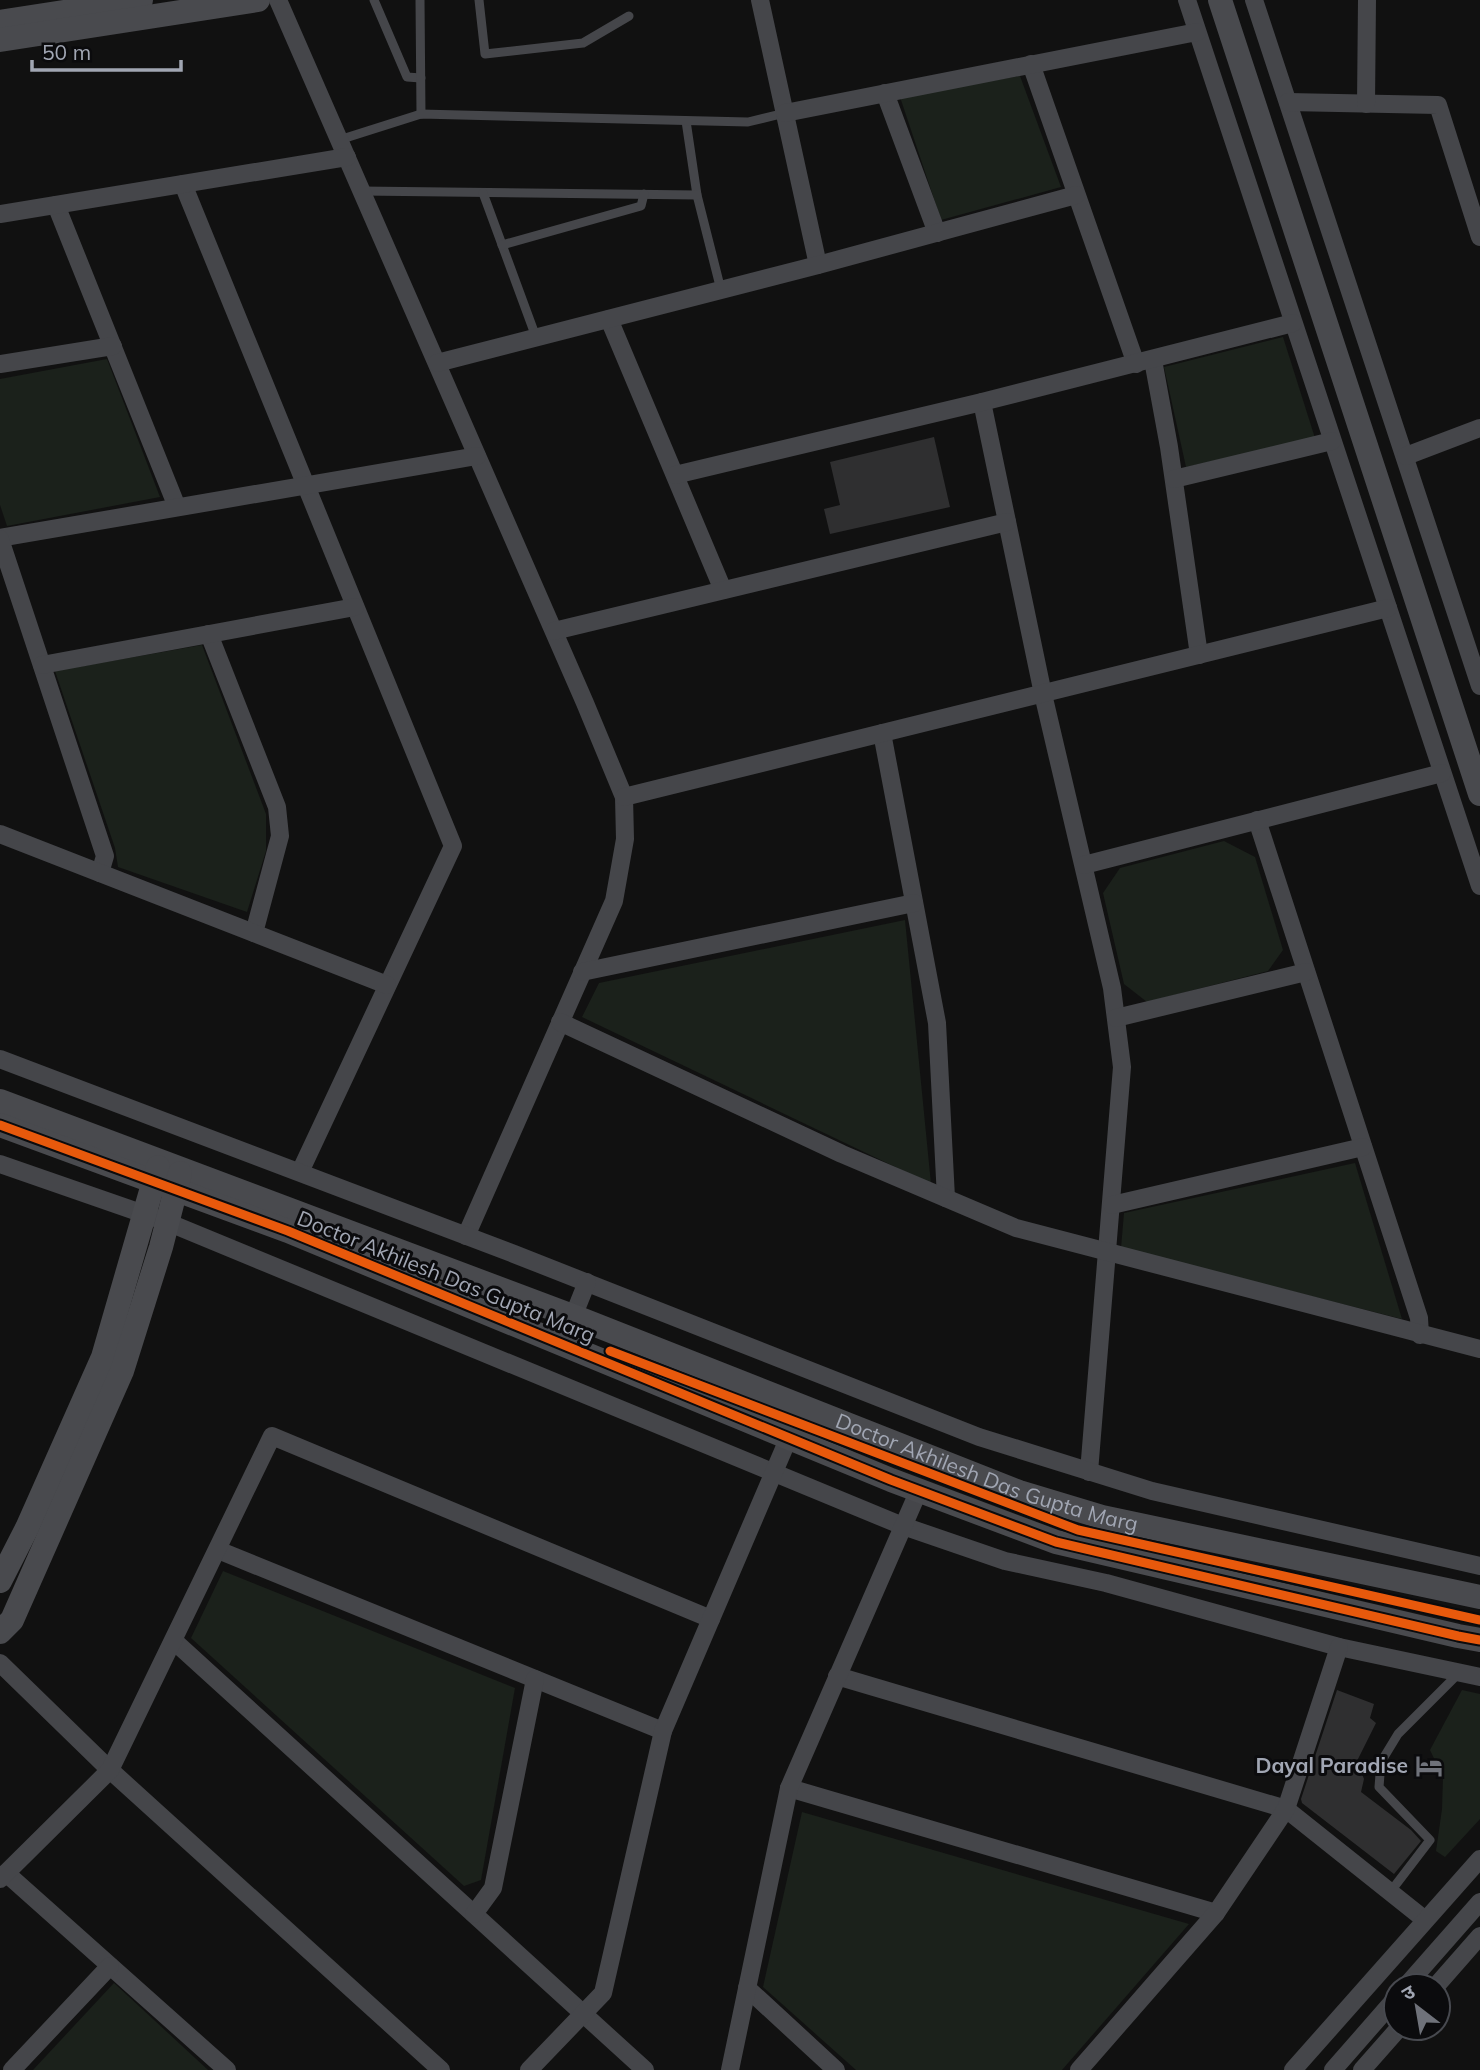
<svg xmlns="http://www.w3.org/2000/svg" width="1480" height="2070" viewBox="0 0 1480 2070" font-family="Mulish,'Noto Sans Devanagari',sans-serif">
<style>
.green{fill:#1b211b}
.building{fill:#2f2f30}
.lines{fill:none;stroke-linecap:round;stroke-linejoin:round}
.lane{stroke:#45464a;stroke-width:9}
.street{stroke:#45464a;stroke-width:18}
.secondary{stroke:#494a4e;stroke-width:24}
.cycleway-casing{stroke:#0b0b0d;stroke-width:13}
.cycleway{stroke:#e8590c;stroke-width:9}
.labels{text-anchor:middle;stroke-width:6;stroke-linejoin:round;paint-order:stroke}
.street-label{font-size:21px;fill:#a1a6b3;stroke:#0b0b0d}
.poi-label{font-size:21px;font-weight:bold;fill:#a1a6b3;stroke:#0b0b0d;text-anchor:end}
</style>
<rect width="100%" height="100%" fill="#111"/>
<g class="green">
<path d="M1020,76L1061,187L941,220L900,97Z"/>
<path d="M1283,337L1315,438L1186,467L1164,367Z"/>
<path d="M107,359L160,497L7,526L0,505V379Z"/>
<path d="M202,645L266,814V851L247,912L118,867L115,848L55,671Z"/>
<path d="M1224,841L1255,857L1283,950L1268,971L1147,1002L1124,984L1103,893L1120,868Z"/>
<path d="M905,920L931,1184L582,1017L599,983Z"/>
<path d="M1355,1163L1402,1319L1121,1248L1124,1213Z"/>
<path d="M223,1571L515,1688L481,1880L464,1886L191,1638Z"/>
<path d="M1462,1690L1480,1694V1819L1445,1857L1436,1851L1442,1809L1443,1777L1430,1750Z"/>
<path d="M802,1812L1189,1924L1062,2070H856L763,1987Z"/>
<path d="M114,1983L208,2070H33Z"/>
</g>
<g class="building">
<path d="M934,437L950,507L830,534L824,509L840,505L830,462Z"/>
<path d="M1337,1690L1374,1704L1370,1718L1376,1723L1357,1761L1364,1779L1361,1792L1411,1830L1421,1841L1394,1874L1302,1803L1301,1799Z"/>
</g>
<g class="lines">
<g class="lane">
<path d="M374,0L407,77L421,78"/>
<path d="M420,0L421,114"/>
<path d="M479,0L485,54L583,43L629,16"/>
<path d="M686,121L697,195L721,290"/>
<path d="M339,140L421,114L748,122L785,113"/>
<path d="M361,191L697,195"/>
<path d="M483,193L536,337"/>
<path d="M502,245L641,206L644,194"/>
<path d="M1391,1891L1430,1840L1379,1787L1381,1762L1398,1734L1459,1673"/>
</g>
<g class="street">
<path d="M278,0L585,703L624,797L625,839L614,901L466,1236"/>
<path d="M760,0L818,265"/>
<path d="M1187,0L1480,886"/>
<path d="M1254,0L1480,686"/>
<path d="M1031,64L1136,364"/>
<path d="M885,93L937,233"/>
<path d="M1288,102L1438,105L1480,237"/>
<path d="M1366,104L1367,0"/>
<path d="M785,113L1197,32"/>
<path d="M183,184L453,846L300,1172"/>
<path d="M56,205L177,507"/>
<path d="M0,214L347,157"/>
<path d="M609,319L723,590"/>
<path d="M1153,360L1169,447L1199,655"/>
<path d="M437,363L818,265L1076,195"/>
<path d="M0,364L113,346"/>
<path d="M982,402L1043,694L1112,988L1122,1067L1089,1472"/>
<path d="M1406,456L1480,428"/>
<path d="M675,475L982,402L1293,323"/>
<path d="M1174,479L1332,441"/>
<path d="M0,538L477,456"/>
<path d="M0,539L105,856L100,873"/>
<path d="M554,631L1007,522"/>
<path d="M209,634L277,807L280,836L254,933"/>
<path d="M42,665L355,607"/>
<path d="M882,733L937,1023L946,1198"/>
<path d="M624,797L1388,608"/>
<path d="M1257,820L1419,1318L1420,1335"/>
<path d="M0,834L387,985"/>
<path d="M1084,865L1442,773"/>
<path d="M582,972L914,903"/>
<path d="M1116,1018L1306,972"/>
<path d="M560,1022L842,1154L1016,1228L1480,1349"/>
<path d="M0,1059L514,1254L979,1437L1152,1491L1480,1566"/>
<path d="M0,1164L167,1222L903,1526L1005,1561L1106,1583L1339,1647L1480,1677"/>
<path d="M1112,1205L1363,1147"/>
<path d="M573,1317L587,1282"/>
<path d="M218,1550L663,1731"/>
<path d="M174,1641L645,2070"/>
<path d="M0,1663L110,1770L441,2070"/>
<path d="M837,1676L1286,1809L1424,1919"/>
<path d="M789,1788L1216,1913"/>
<path d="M6,1873L227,2070"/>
<path d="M0,1879L110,1770L272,1436L711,1619"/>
<path d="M474,1914L493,1888L535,1679"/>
<path d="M1406,1986L1480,1902"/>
<path d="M1436,1986L1480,1936"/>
<path d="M747,1988L836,2070"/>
<path d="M12,2070L110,1966"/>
<path d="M529,2070L603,1993L663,1731L789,1437"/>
<path d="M730,2070L789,1788L919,1490"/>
<path d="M1079,2070L1216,1913L1286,1809L1339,1647"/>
<path d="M1293,2070L1480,1859"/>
<path d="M1333,2070L1396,1998"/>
<path d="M1362,2070L1399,2028"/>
</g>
<g class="secondary">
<path d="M1220,0L1480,794"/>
<path d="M0,22L141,0"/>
<path d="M0,40L258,0"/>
<path id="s1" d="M0,1101L583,1320L1019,1492L1102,1517L1480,1597"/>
<path d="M0,1125L288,1231L891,1480L1056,1542L1458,1636L1480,1640"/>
<path d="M0,1581L27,1528L103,1357L158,1167"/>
<path d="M0,1632L12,1620L122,1371L161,1247L180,1173"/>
</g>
<g class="cycleway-casing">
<g id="cycleway">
<path d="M0,1125L288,1231L891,1480L1056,1542L1458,1636L1480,1640"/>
<path d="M610,1351L1078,1530L1480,1620"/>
</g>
</g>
<use href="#cycleway" class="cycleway"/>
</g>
<defs>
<g id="hotel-bare" transform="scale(2.1)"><path d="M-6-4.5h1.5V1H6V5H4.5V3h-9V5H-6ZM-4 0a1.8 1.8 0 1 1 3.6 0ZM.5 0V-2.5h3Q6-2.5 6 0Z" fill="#6f727a" stroke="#0b0b0d" stroke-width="2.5" paint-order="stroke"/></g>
</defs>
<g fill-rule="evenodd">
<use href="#hotel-bare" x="1429" y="1766"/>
</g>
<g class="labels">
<g class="street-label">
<text transform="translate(446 1277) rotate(22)" y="7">Doctor Akhilesh Das Gupta Marg</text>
<text dy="7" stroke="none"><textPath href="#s1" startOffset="1055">Doctor Akhilesh Das Gupta Marg</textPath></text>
</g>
<g class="poi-label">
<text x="1408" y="1773">Dayal Paradise</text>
</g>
</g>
<g transform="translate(1417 2007) rotate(329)"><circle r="33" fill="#0b0b0d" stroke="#47494f" stroke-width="2"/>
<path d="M0-5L12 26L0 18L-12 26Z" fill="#6f727a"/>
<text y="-10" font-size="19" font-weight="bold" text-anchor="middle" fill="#a1a6b3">उ</text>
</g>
<path d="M32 60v10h149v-10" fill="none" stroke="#a1a6b3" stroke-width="3.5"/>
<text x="42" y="60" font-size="21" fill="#a1a6b3" stroke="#0b0b0d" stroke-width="5" paint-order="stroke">50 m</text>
</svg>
